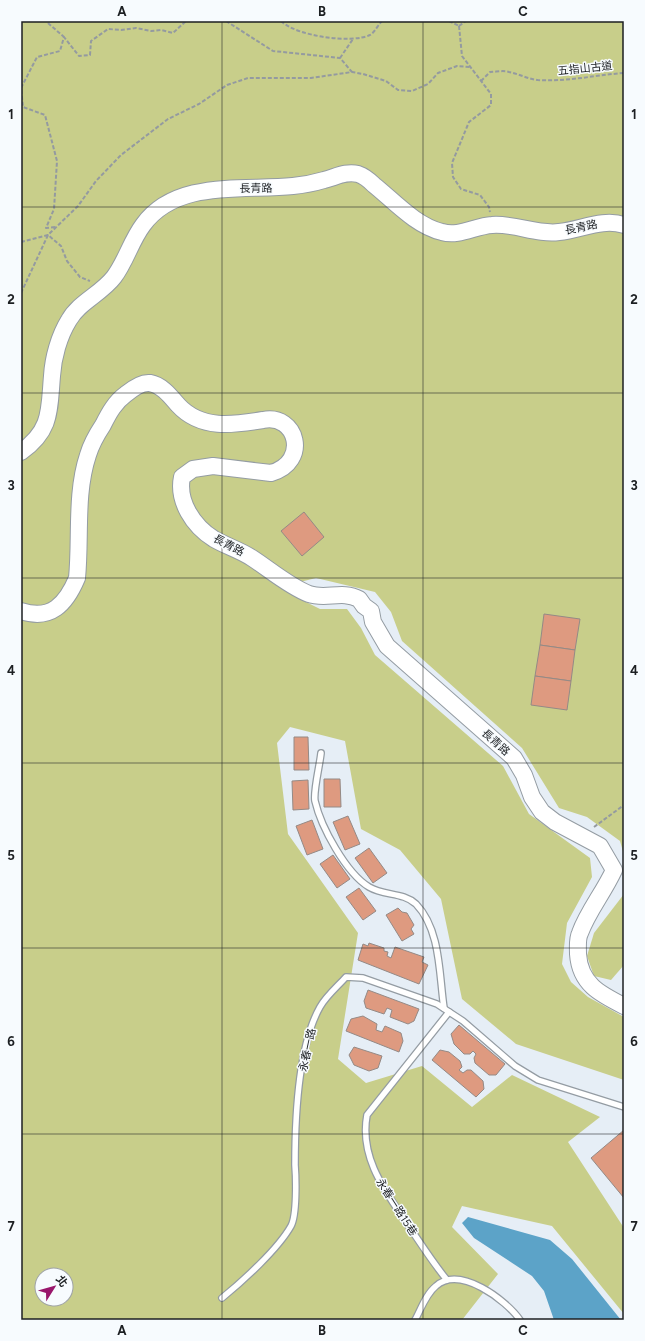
<svg xmlns="http://www.w3.org/2000/svg" width="645" height="1341" viewBox="0 0 645 1341" font-family="Figtree,'Noto Sans TC',sans-serif">
<style>
.green{fill:#c8ce8a;fill-rule:evenodd}
.water{fill:#5ca3c8}
.building{fill:#de9a80;stroke:#948a86}
.lines{fill:none;stroke-linecap:round;stroke-linejoin:round}
.lane-casing{stroke:#949ca3;stroke-width:8}
.secondary-casing{stroke:#949ca3;stroke-width:18}
.path{stroke:#949aa0;stroke-width:2;stroke-dasharray:4 2;stroke-linecap:butt}
.lane{stroke:#fff;stroke-width:5.5}
.secondary{stroke:#fff;stroke-width:16}
.grid{fill:none;stroke:#1c1f22;stroke-width:1;stroke-opacity:0.55}
.labels{text-anchor:middle;stroke-width:3;stroke-linejoin:round;paint-order:stroke}
.street-label{font-size:11px;fill:#1c1f22;stroke:#f7fbfe}
.neatline{fill:none;stroke:#1c1f22;stroke-width:1.5}
.grid-label{font-size:13px;text-anchor:middle;font-weight:bold;fill:#1c1f22}
</style>
<rect width="100%" height="100%" fill="#e6eef6"/>
<g class="green">
<path d="M21,21H624V855L620,841L587,817L559,808L522,748L402,641L391,612L375,592L316,578L300,582L294,596L320,609H347L361,628L375,655L503,766L529,814L590,858L592,877L567,923L562,964L571,982L588,997L624,1017V1080L516,1044L462,999L441,899L400,850L361,829L345,741L290,727L277,743L288,834L358,933L338,1059L366,1083L422,1066L472,1107L512,1075L600,1117L568,1142L624,1228V1314L552,1226L462,1206L452,1227L498,1274L462,1320H21ZM42,1275H66V1299H42Z"/>
<path d="M624,894V965L611,980L594,976L587,956L594,933Z"/>
</g>
<path class="water" d="M468,1217L550,1240L572,1259L621,1320H554L544,1291L532,1276L474,1238L462,1223Z"/>
<g class="building">
<path d="M304,512L324,537L302,556L281,531Z"/>
<path d="M544,614L580,619L575,650L540,645Z"/>
<path d="M540,645L575,650L571,681L535,676Z"/>
<path d="M535,676L571,681L567,710L531,705Z"/>
<path d="M294,737H308L309,770H294Z"/>
<path d="M324,779H340L341,807H324Z"/>
<path d="M308,780L309,809L293,810L292,781Z"/>
<path d="M348,816L360,844L345,850L333,822Z"/>
<path d="M312,820L323,849L307,855L296,826Z"/>
<path d="M369,848L387,873L373,883L355,858Z"/>
<path d="M333,855L350,879L337,888L320,864Z"/>
<path d="M359,888L376,911L363,920L346,897Z"/>
<path d="M398,908L402,912L407,913L414,925L411,929L414,934L402,941L386,915Z"/>
<path d="M369,943L384,948V951L388,952L387,956L391,958L395,947L424,957L422,962L428,965L419,984L358,960L363,944L368,946Z"/>
<path d="M368,990L419,1009L414,1021L408,1024L390,1017L392,1010L387,1008L384,1014L366,1008L364,1001Z"/>
<path d="M363,1016L377,1024L376,1030L382,1032L385,1026L401,1033L403,1041L399,1052L346,1031L351,1019Z"/>
<path d="M459,1025L505,1064L496,1075H489L475,1063L474,1058L476,1054L473,1051L470,1054H464L454,1044L451,1034Z"/>
<path d="M354,1047L382,1056L378,1068L369,1071L354,1065L349,1055Z"/>
<path d="M440,1050L449,1052L460,1061L462,1067L459,1070L463,1073L467,1070H471L483,1081L484,1089L476,1097L432,1060Z"/>
<path d="M624,1130V1198L591,1158Z"/>
</g>
<g class="lines">
<g class="lane-casing">
<g id="lane">
<path d="M321,753C320,764 313,792 315,801C321,827 346,873 369,887C384,896 403,892 416,904C441,930 439,975 444,1008"/>
<path d="M447,1280C433,1263 421,1244 408,1225C386,1192 359,1158 367,1115L449,1012"/>
<path d="M222,1298C243,1281 278,1249 291,1226C297,1215 296,1178 295,1165C295,1120 298,1046 320,1007C326,996 338,986 346,977L363,978L437,1004L463,1021L515,1066L538,1080L624,1107"/>
<path d="M415,1320C421,1309 426,1294 436,1286C460,1265 506,1300 520,1320"/>
</g>
</g>
<g class="secondary-casing">
<g id="secondary">
<path d="M21,452C52,430 49,410 52,376C53,358 59,336 69,320C79,302 101,294 114,277C126,261 131,241 143,225C176,179 244,191 293,186C303,185 314,183 324,180C336,177 346,171 358,174C364,176 370,181 374,185C394,201 416,226 442,232C459,237 475,226 492,225C514,223 537,235 559,232C581,230 602,218 624,225"/>
<path d="M21,611C51,621 66,604 77,578C81,538 75,494 88,455C91,445 97,434 103,425C109,413 115,402 126,394C132,389 142,382 150,383C162,385 171,397 178,405C201,430 233,425 263,420C297,413 310,462 271,473L213,466L193,469L182,477C177,501 193,526 214,539C226,546 240,550 252,558C269,569 290,587 309,594C326,600 342,590 359,599L364,606L371,611L373,622L387,646L514,758L524,775L532,797L542,812L555,822L600,846L614,870C604,892 588,911 580,933C577,939 578,947 578,954C580,984 600,994 624,1006"/>
</g>
</g>
<g class="path">
<path d="M226,21L273,51L340,58L352,72"/>
<path d="M281,21C296,36 351,44 370,35C375,32 378,25 382,21"/>
<path d="M449,21L459,26"/>
<path d="M48,23L64,37"/>
<path d="M459,26L462,56L491,94V105L469,122L452,163L453,177L461,189L480,195L489,207L490,212"/>
<path d="M459,26L466,21"/>
<path d="M340,58L353,39"/>
<path d="M481,81L490,72C496,72 503,70 509,72C519,74 528,79 538,80C567,82 595,75 624,73"/>
<path d="M55,227L46,228L54,209L57,161L45,115L23,107L21,88L37,57L60,51L64,37L79,56L90,55L91,41L108,29L121,30L136,28L151,31L161,30L173,33L186,21"/>
<path d="M21,242L48,235L61,246L67,261L80,277L90,281"/>
<path d="M21,293L48,235L78,206L96,181L121,155L168,119L199,104L227,85L248,78H311L352,72L363,74L386,81L398,90L412,91L428,84L438,73L457,66L470,67"/>
<path d="M594,827L624,805"/>
</g>
<use href="#lane" class="lane"/>
<use href="#secondary" class="secondary"/>
</g>
<path class="grid" d="M222,21V1320M423,21V1320M21,207H624M21,393H624M21,578H624M21,763H624M21,948H624M21,1134H624"/>
<g class="labels">
<g class="street-label">
<text transform="translate(585 68) rotate(-6)" y="4">五指山古道</text>
<text transform="translate(256 188) rotate(-1)" y="4">長青路</text>
<text transform="translate(581 227) rotate(-12)" y="4">長青路</text>
<text transform="translate(229 545) rotate(28)" y="4">長青路</text>
<text transform="translate(496 742) rotate(42)" y="4">長青路</text>
<text transform="translate(307 1050) rotate(-78)" y="4">永春一路</text>
<text transform="translate(397 1207) rotate(57)" y="4">永春一路15巷</text>
</g>
</g>
<rect width="645" height="1341" fill="none" stroke="#f7fbfe" stroke-width="44"/>
<g transform="translate(54 1287) rotate(53)"><circle r="19" fill="#f7fbfe" stroke="#9fa3a6"/>
<path d="M0-3L7 15L0 10L-7 15Z" fill="#99166c"/>
<text y="-6" font-size="11" font-weight="bold" text-anchor="middle" fill="#1c1f22">北</text>
</g>
<rect x="22" y="22" width="601" height="1297" class="neatline"/>
<g class="grid-label">
<text x="122" y="16">A</text>
<text x="322" y="16">B</text>
<text x="523" y="16">C</text>
<text x="11" y="119">1</text>
<text x="634" y="119">1</text>
<text x="11" y="304">2</text>
<text x="634" y="304">2</text>
<text x="11" y="490">3</text>
<text x="634" y="490">3</text>
<text x="11" y="675">4</text>
<text x="634" y="675">4</text>
<text x="11" y="860">5</text>
<text x="634" y="860">5</text>
<text x="11" y="1046">6</text>
<text x="634" y="1046">6</text>
<text x="11" y="1231">7</text>
<text x="634" y="1231">7</text>
<text x="122" y="1335">A</text>
<text x="322" y="1335">B</text>
<text x="523" y="1335">C</text>
</g>
</svg>
